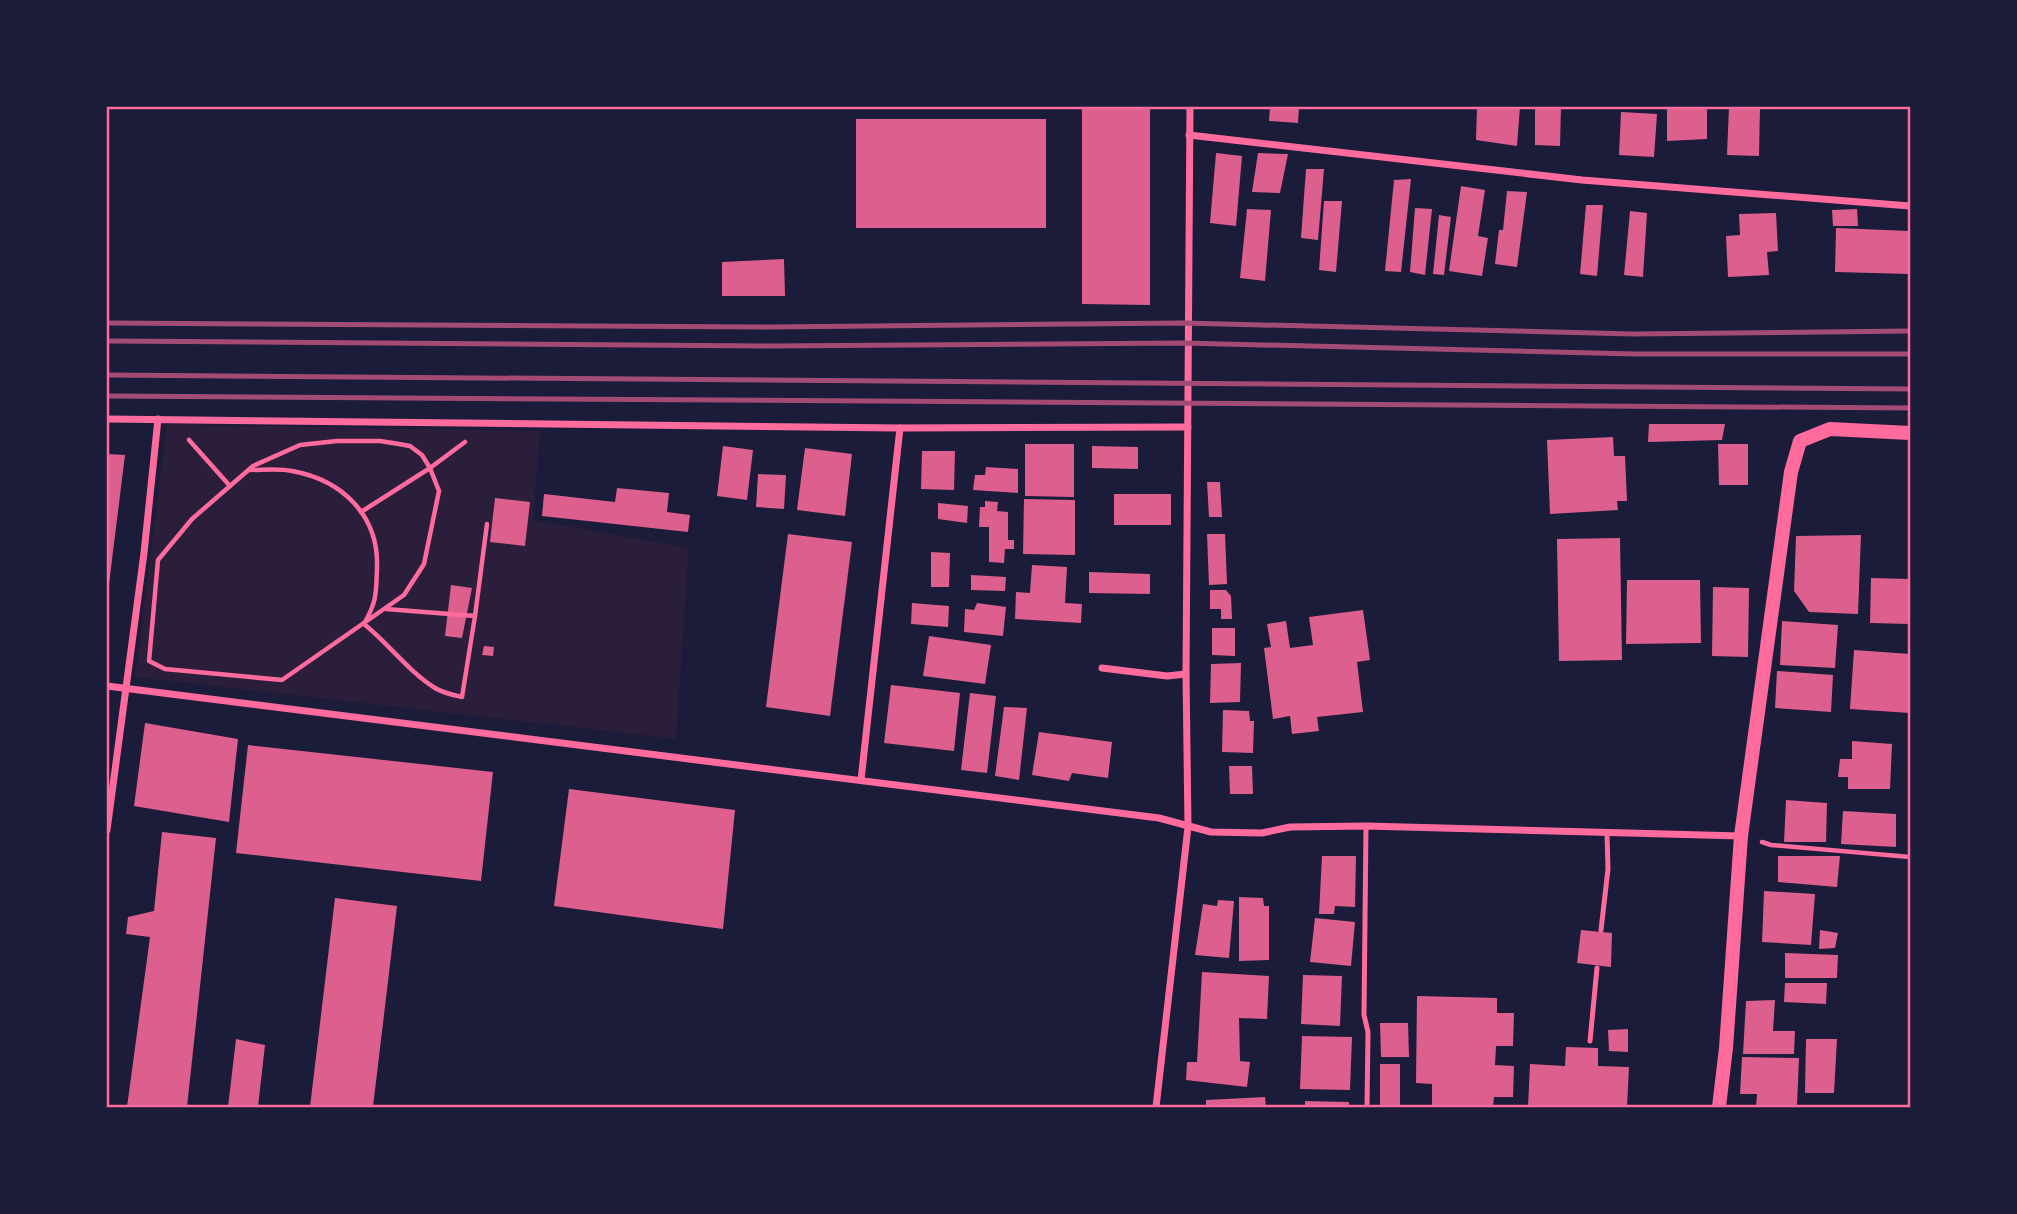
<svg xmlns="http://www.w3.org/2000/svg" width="2017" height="1214" viewBox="0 0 2017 1214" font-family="Manrope,sans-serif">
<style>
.green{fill:#2a1e3b}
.building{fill:#dd5f8e}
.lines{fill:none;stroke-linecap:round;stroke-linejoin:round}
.path{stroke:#ff6b9d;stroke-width:4.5}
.service{stroke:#ff6b9d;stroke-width:5}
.minor{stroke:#ff6b9d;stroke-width:7}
.secondary{stroke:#ff6b9d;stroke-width:14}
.rail{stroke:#a44b75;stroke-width:5}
.neatline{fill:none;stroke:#ff6b9d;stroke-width:2.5}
</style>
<rect width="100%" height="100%" fill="#1b1b3a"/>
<path class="green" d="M167,424L540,431L533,520L689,548L676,739L135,677Z"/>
<g class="building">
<path d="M1082,107H1150V305L1082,304Z"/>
<path d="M1270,107H1299L1298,123L1269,121Z"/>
<path d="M1477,107H1520L1517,146L1476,140Z"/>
<path d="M1535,107H1561L1560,146L1535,145Z"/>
<path d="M1667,107H1707V139L1667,141Z"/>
<path d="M1729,107H1760L1759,156L1727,155Z"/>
<path d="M1621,112L1657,114L1654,157L1619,155Z"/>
<rect x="856" y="119" width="190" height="109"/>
<path d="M1216,153L1242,156L1236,226L1210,223Z"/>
<path d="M1258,153L1288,154L1280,193L1252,192Z"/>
<path d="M1306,169H1324L1318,240L1301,238Z"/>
<path d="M1411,179L1401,272L1385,271L1394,180Z"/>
<path d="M1461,186L1485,190L1478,236L1488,238L1482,276L1449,271Z"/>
<path d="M1507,191L1527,192L1517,267L1495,264L1499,230H1503Z"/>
<path d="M1324,201H1342L1336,272L1319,270Z"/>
<path d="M1586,205H1603L1597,276L1580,274Z"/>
<path d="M1415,208L1432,209L1425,275L1410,272Z"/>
<path d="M1247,209L1271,210L1265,281L1240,278Z"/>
<path d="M1857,209L1858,226H1833L1832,210Z"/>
<path d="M1630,211L1647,213L1643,277L1624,275Z"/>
<path d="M1776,213L1778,251L1767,252L1769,275L1728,277L1726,236L1740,235L1739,214Z"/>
<path d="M1439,215L1451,217L1444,275L1433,274Z"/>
<path d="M1836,228L1910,231V274L1835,272Z"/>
<path d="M784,259L785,296H722V262Z"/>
<path d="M1649,424H1725L1722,440L1648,442Z"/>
<path d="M1613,437L1614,456H1625L1627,501H1617L1618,510L1550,514L1547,440Z"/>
<path d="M1025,444H1074V497L1025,496Z"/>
<path d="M1718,444H1748V485H1719Z"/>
<path d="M723,446L753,450L747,500L717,496Z"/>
<path d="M1092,446L1138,447V469L1092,468Z"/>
<path d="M805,448L852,454L845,516L797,510Z"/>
<path d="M922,451H955L954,490L921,489Z"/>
<path d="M107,454L125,455L108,592H107Z"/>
<path d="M986,467L1018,469V493L973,490L975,475H985Z"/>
<path d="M758,474L786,475L784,509L756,507Z"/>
<path d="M1207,482H1220L1222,517H1209Z"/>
<path d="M617,488L669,493L667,512L690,515L688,532L542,516L544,494L615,502Z"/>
<rect x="1114" y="494" width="57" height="31"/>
<path d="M495,498L530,502L525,546L490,542Z"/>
<path d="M1024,499L1075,500V555L1023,554Z"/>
<path d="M985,501L998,502L997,511L1008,512V540H1014V549H1005L1004,563L989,562V527H979L980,507H985Z"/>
<path d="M938,503L968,506L967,523L938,519Z"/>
<path d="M788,534L852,542L830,716L766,707Z"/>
<path d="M1207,534H1225L1227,584L1209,585Z"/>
<path d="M1861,535L1858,614L1809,612L1794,591L1796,536Z"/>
<path d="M1620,538L1622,660L1559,661L1557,539Z"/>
<path d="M931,552L950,553L949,587H931Z"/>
<path d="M1032,565L1067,567L1065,603L1082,604L1081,623L1015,619L1016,592L1030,593Z"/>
<path d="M1089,572L1150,574V594L1089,593Z"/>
<path d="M971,575L1006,577L1005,591L971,590Z"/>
<path d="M1871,578L1910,579V624L1870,623Z"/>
<path d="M1627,580H1700L1701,643L1626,644Z"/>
<path d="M451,585L472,588L462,638L445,636Z"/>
<path d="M1713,587L1749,588L1748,657L1712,656Z"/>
<path d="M1210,590H1226L1231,596L1232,619H1221V609H1210Z"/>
<path d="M912,603L949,606L948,627L911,624Z"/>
<path d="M977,603L1006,607L1003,636L964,632L965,609L974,610Z"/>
<path d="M1363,610L1370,660L1357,662L1363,712L1317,717L1319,731L1292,734L1290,716L1273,719L1264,648L1271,647L1267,624L1286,621L1290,648L1313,645L1309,617Z"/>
<path d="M1782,621L1838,625L1835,668L1780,665Z"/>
<path d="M1212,628H1235V656L1212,655Z"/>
<path d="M929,636L991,645L985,684L923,676Z"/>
<path d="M484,646L494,647L493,656L482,655Z"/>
<path d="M1854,650L1910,654V713L1850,709Z"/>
<path d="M1241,663L1240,702L1210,703L1211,664Z"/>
<path d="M1777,671L1833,675L1831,712L1775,708Z"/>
<path d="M891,685L960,693L954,751L884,743Z"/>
<path d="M970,693L996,696L987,773L961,770Z"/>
<path d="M1004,707L1027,708L1019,780L995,776Z"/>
<path d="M1223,710L1249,711L1250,721H1254L1253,753L1222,752Z"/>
<path d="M145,723L238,739L229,822L134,806Z"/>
<path d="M1039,732L1112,742L1108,778L1072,773L1069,781L1032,775Z"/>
<path d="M1852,741L1892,744L1890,789H1848V777H1838L1840,759H1852Z"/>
<path d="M248,745L493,772L481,881L236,853Z"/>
<path d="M1229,766H1252L1253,794H1230Z"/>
<path d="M569,789L735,810L723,929L554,906Z"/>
<path d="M1786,800L1827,803L1826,842H1784Z"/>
<path d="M1843,811L1896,814V847L1841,844Z"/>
<path d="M162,832L216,838L187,1107H127L150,937L126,934L128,917L154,911Z"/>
<path d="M1322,856H1356L1355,907L1335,906L1334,914H1319Z"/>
<path d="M1778,856H1840L1837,887L1778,882Z"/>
<path d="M1764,891L1815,894L1811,945L1762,942Z"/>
<path d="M1239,897L1263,898L1264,906H1269V960L1239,961Z"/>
<path d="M335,898L397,906L373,1107H310Z"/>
<path d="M1218,900L1234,901L1229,958L1195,955L1203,904L1217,906Z"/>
<path d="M1315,918L1355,922L1351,966L1310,962Z"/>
<path d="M1581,930L1612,933L1611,967L1577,963Z"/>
<path d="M1820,930L1838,933L1835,948L1819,949Z"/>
<path d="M1785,953L1838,955L1837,978H1785Z"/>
<path d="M1202,972L1269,976L1267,1019L1239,1018L1240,1061L1250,1062L1247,1087L1186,1080L1187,1062H1197Z"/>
<path d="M1303,975L1342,976L1340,1026L1301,1024Z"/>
<path d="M1785,983H1827L1826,1004L1784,1002Z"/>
<path d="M1417,996L1497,998V1013H1514L1513,1046H1496L1495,1065L1514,1066L1513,1097H1494L1493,1107H1432V1084L1416,1083Z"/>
<path d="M1775,1000L1773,1031H1795L1794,1054H1743L1746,1001Z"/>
<path d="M1380,1023H1408L1409,1057H1381Z"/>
<path d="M1628,1029V1052L1609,1051L1608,1030Z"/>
<path d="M1302,1036L1352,1037L1350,1090L1300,1089Z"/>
<path d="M236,1039L265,1045L258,1107H228Z"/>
<path d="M1806,1039H1837L1834,1093H1805Z"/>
<path d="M1566,1047L1598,1048V1066L1629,1067L1627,1107H1528L1530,1064L1565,1066Z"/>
<path d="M1742,1057L1799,1058L1797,1107H1756L1757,1094H1740Z"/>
<rect x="1380" y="1064" width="20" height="43"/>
<path d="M1265,1097L1266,1107H1206V1100Z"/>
<path d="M1305,1101L1349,1102V1107H1305Z"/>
</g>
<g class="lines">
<g class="path">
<path d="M189,440L230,486"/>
<path d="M337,441H380L399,444L410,446L422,455L430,468L439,491L424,564L404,595L282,680L165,669L149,661L158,560L192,519L253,466L300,445Z"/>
<path d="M249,470C263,470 279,468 292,471C342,480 379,515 377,568C376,594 377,601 364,624C389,644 408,671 435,688C443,693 453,695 462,697L475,616L386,609"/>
<path d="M361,512L430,468L465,442"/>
<path d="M475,616L487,524"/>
<path d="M1762,842L1771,845L1910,857"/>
</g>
<g class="service">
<path d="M1366,826L1364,1015L1368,1032L1367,1107"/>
<path d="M1601,930L1608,869L1607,833"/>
<path d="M1590,1041L1597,968"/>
</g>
<g class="minor">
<path d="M1189,135L1582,180L1910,206"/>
<path d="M107,419L900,428L1188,427"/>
<path d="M1102,668L1167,676L1186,674"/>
<path d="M107,686L1159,818L1211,832L1262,833L1290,827L1366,826L1741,836"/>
<path d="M861,780L900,428"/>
<path d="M107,830L144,553L158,419"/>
<path d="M1156,1107L1188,827L1186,674L1190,107"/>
</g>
<path class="secondary" d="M1719,1107L1726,1048L1741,836L1791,472L1800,441L1830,429L1910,433"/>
<g class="rail">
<path d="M107,323L770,327L1183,323L1634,334L1910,331"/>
<path d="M107,341L770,346L1183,343L1635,354H1910"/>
<path d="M107,375L1910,389"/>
<path d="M107,396L1910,408"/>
</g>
</g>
<rect width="2017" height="1214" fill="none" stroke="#1b1b3a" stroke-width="217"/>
<rect x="108" y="108" width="1801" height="998" class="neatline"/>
</svg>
